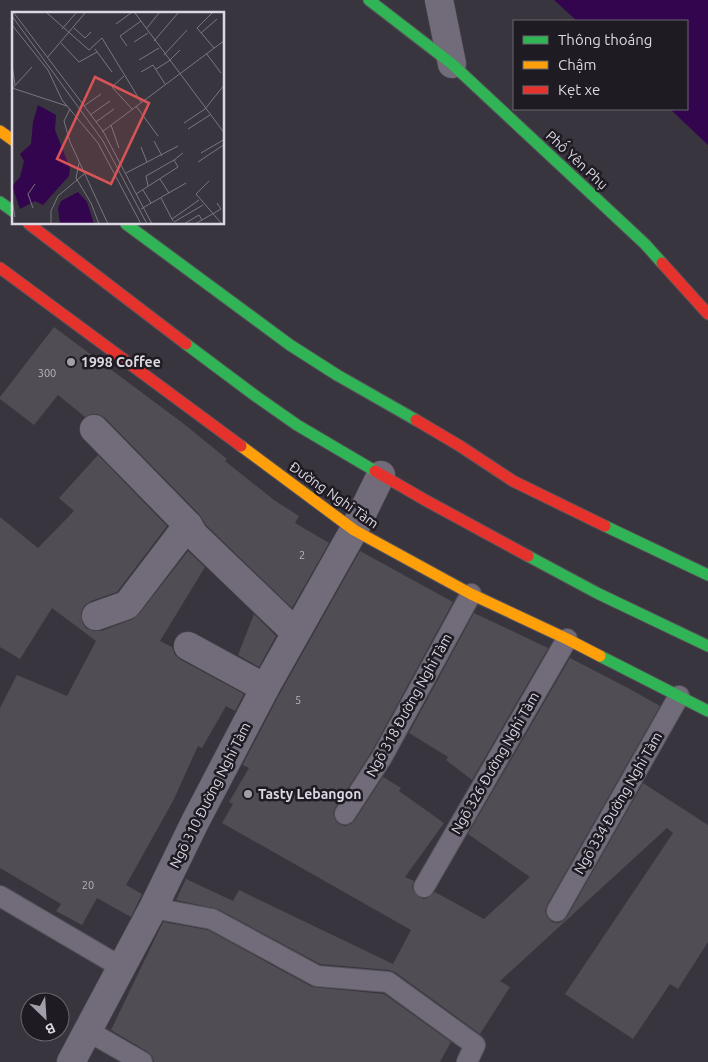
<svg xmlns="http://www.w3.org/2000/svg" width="708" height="1062" viewBox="0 0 708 1062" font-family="Ubuntu,sans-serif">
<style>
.water{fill:#33054f}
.building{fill:#504d54}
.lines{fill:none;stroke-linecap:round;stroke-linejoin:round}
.lane-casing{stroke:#56535b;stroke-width:22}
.street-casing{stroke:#56535b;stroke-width:29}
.fast-casing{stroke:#56535b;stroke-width:13}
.slow-casing{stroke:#56535b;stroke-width:13}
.jam-casing{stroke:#56535b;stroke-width:13}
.lane{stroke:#726b7a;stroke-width:20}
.street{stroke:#726b7a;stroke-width:28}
.fast{stroke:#30b455;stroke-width:11}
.slow{stroke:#ff9f0a;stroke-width:11}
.jam{stroke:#e5322d;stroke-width:11}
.poi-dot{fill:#a39ea9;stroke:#1e1b23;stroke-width:2}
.labels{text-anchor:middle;stroke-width:5;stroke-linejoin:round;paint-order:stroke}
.number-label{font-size:11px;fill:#b9b4be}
.street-label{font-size:14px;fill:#dcd7e2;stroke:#1e1b23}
.poi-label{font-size:14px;font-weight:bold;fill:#dcd7e2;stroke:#1e1b23;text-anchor:start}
.inset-road{fill:none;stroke:#7a7680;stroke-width:1}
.view{fill:#d85456;fill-opacity:0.15;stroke:#d85456;stroke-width:2.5}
.inset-edge{fill:none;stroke:#dcd7e2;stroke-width:2.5}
</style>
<rect width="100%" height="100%" fill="#39353e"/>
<path class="water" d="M554,0H708V145L670,109H687V21H577Z"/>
<g class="building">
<path d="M54,327L184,424L227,459L225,461L274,500L299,516L295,523L329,543L292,608L206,525L199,514L105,418L98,414H91L85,417L58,395L34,425L0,399V397Z"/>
<path d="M98,455L167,526L117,592L91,601L84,606L81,613L82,622L86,628L94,631H101L133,619L139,614L188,551L205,567L160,641L172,647L175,655L181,660L244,694L235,711L226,706L202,748L198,746L173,801L126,885L142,894L131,917L97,898L82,925L56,911L61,904L0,868V708L17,675L67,696L96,641L52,608L20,659L0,647V517L38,548L74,511L59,498Z"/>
<path d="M360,551L453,602L372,751L335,808L333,813L335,820L339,824L345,826L351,824L355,820L383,777L401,788L399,791L444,823L405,877L414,881L412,887L414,892L419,897L424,899L429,897L435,892L484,919L530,877L468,834L570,658L628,688L660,706L547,905L545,911L547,917L552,922L558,923L563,921L567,917L643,783L708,825V942L678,989L670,984L633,1039L565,994L673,833L667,828L500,981L510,987L480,1034L395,972L389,970L320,964L218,909L176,900L186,879L233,901L239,890L393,964L411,930L222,823L233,804L229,802L249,768L243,765V764L279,695Z"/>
<path d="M474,613L548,648L472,780L446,760L448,757L409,733Z"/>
<path d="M254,614L276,636L259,667L238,655Z"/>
<path d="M163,922L208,930L312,987L384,994L451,1042L440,1062H154L152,1056L148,1052L111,1030Z"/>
</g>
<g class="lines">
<g class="lane-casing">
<g id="lane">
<path d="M345,814L382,757L471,594"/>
<path d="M424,887L567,639"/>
<path d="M0,896L121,967"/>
<path d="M153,908L212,919L317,976L388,982L475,1045L467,1062"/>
<path d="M557,911L679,696"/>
<path d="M88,1031L142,1062"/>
</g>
</g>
<g class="street-casing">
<g id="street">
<path d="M439,0L452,64"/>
<path d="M94,429L188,525L194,535L295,632"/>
<path d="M96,616L127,605L188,525"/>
<path d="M188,646L265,688"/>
<path d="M71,1062L153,908L195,822L265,688L354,530L381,475"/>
</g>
</g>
<g class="fast-casing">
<g id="fast">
<path d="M369,0L452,64L645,244L662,263"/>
<path d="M0,202L14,212"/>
<path d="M126,224L290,345L337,375L416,420"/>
<path d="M186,344L257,397L297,425L375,471"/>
<path d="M605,526L708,575"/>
<path d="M528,556L597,593L708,646"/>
<path d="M600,656L708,711"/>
</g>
</g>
<g class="slow-casing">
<g id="slow">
<path d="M0,131L14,141"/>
<path d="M241,446L354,530L471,594L567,639L600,656"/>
</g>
</g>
<g class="jam-casing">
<g id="jam">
<path d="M29,224L186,344"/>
<path d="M662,263L708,314"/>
<path d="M0,268L241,446"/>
<path d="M416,420L460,446L513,481L605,526"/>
<path d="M375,471L425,500L528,556"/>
</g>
</g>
<use href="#lane" class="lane"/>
<use href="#street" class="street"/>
<use href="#fast" class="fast"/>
<use href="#slow" class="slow"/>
<use href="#jam" class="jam"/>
</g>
<g class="poi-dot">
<circle cx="71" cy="362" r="5"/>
<circle cx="248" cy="794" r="5"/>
</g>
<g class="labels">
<g class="number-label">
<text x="47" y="377">300</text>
<text x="302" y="559">2</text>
<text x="298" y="704">5</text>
<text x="88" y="889">20</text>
</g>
<g class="street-label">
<text transform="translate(577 160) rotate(43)" y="5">Phố Yên Phụ</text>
<text transform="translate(334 495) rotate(35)" y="5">Đường Nghi Tàm</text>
<text transform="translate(409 705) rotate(-61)" y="5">Ngõ 318 Đường Nghi Tàm</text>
<text transform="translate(495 763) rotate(-60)" y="5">Ngõ 326 Đường Nghi Tàm</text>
<text transform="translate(210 795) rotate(-63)" y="5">Ngõ 310 Đường Nghi Tàm</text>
<text transform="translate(618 803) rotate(-60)" y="5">Ngõ 334 Đường Nghi Tàm</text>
</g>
<g class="poi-label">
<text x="81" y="367">1998 Coffee</text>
<text x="258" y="799">Tasty Lebangon</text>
</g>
</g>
<g transform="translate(12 12)">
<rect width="212" height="212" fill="#39353e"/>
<path d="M26,93L44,103L43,118L58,156L57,164L31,193L23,189L8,197L0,174L8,165L12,149L8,142L19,132L21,110ZM66,180L75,190L82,212H48L46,196L49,189Z" fill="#33054f"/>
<path class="inset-road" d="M2,1L91,119L140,212M35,1L77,38L90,26L129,90M123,1L213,122M200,1L185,16L202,36M0,4L91,129L135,212M104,12L119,1M0,13L36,58L50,88L86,131L129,212M62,16L73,26L79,20M50,17L64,1M134,17L147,1M189,21L205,7M142,29L166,1M122,30L136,21M49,31L67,50L85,40M115,34L108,24L129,9M83,37L100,60M194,41L209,61M152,43L175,18M35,46L73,1M127,48L147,36M157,49L168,38M0,53L3,73M144,57L157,49M129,60L141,53L153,72M112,64L100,75L120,97M0,76L55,94M0,77L20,55M72,94L89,82M124,94L146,124M58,97L52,109L58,130L96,212M78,103L98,89M84,110L102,97M172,111L193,97L213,72M99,113L107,136M176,117L198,103M90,120L213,28M142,129L150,144M129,135L135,150M189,141L213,127M186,150L213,132M114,161L166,134M64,166L79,191L87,212M64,166L67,151M148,167L157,181M197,169L184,182L210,212M136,174L134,164L162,148M131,178L139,191M124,182L166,155L162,148L171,141M149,186L161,209M0,188L3,205M21,196L16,182L23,172M129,197L174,171M160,207L187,188M162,210L191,193M39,212V199L46,184L72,162M172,212L187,203L190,208M183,212L209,197L205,191"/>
<path class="view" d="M83,65L137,91L99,172L45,147Z"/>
<rect width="212" height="212" class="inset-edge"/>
</g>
<rect x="513" y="20" width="175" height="90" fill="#1e1b23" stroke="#6a666f"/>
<rect x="523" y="36" width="25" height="8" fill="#30b455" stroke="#6a666f"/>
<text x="558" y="45" font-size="15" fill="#dcd7e2">Thông thoáng</text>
<rect x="523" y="61" width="25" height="8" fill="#ff9f0a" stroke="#6a666f"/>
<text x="558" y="70" font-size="15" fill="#dcd7e2">Chậm</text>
<rect x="523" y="86" width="25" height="8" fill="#e5322d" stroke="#6a666f"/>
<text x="558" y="95" font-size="15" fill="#dcd7e2">Kẹt xe</text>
<g transform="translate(45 1017) rotate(155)"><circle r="24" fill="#1e1b23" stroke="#6a666f"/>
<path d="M0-4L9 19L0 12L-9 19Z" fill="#a39ea9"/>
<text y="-8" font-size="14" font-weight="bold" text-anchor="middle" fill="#dcd7e2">B</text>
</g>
</svg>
